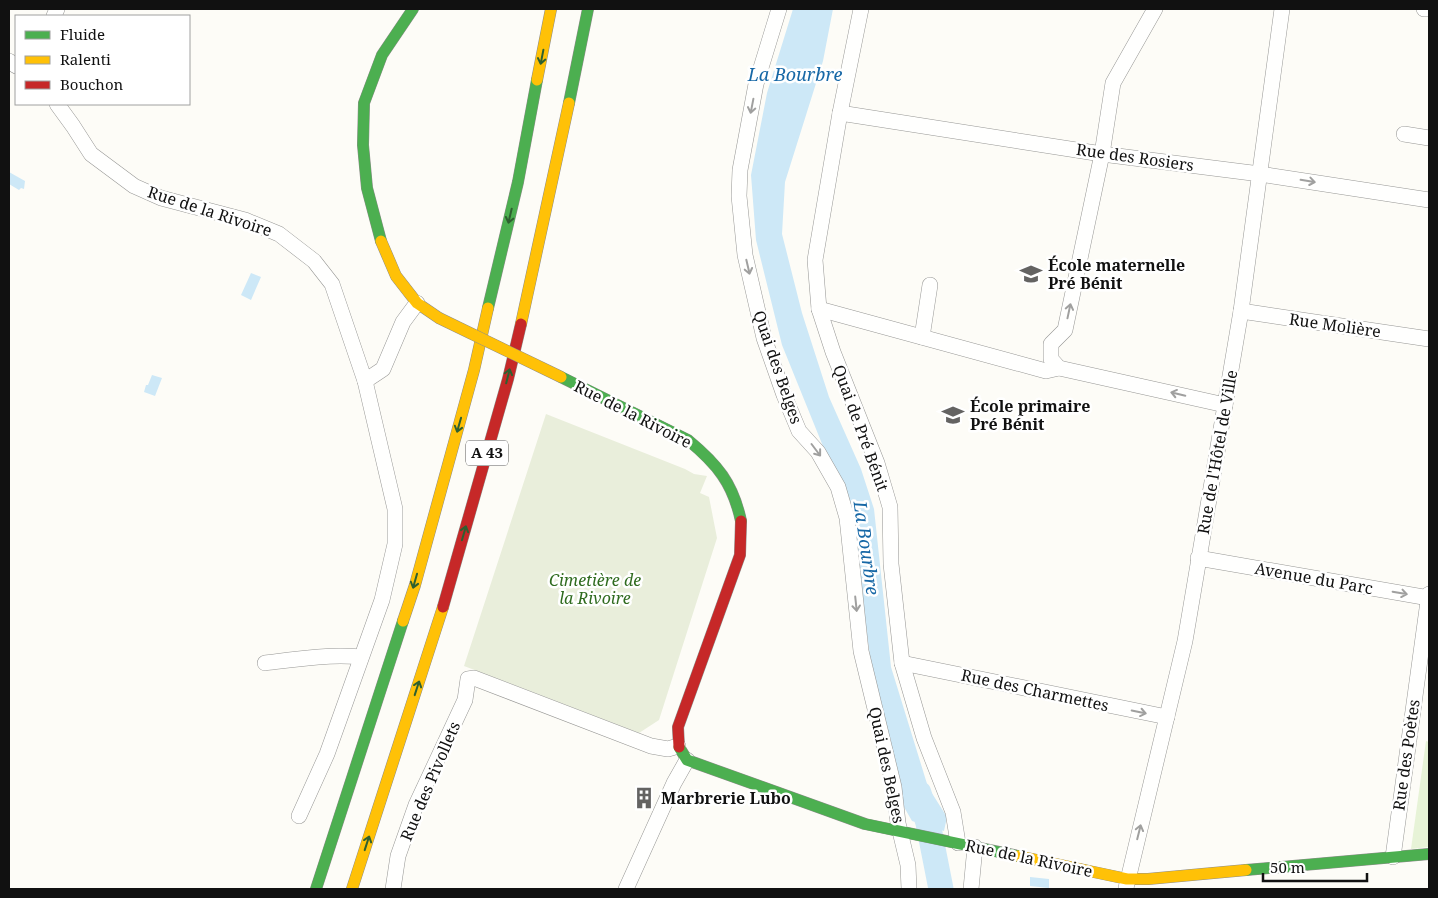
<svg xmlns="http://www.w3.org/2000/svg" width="1438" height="898" viewBox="0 0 1438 898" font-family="'Noto Serif',serif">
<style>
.green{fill:#e7f3d7}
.cemetery{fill:#e9eedb}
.water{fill:#cde8f7}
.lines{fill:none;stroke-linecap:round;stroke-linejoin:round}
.river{stroke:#cde8f7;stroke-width:25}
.street-casing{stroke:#979795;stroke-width:16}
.fast-casing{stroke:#8e8d8b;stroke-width:12}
.slow-casing{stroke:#8e8d8b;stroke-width:12}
.jam-casing{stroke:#8e8d8b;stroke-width:12}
.street{stroke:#fffffe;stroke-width:15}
.fast{stroke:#4caf50;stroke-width:11}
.slow{stroke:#ffc107;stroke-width:11}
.jam{stroke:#c62828;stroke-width:11}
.slow-bridge-casing{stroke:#8e8d8b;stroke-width:12;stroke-linecap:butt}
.slow-bridge{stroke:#ffc107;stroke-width:11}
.oneway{stroke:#2e6030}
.oneway2{stroke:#a0a09f}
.labels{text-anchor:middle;stroke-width:5;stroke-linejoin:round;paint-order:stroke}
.shield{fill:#fff;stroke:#585858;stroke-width:1}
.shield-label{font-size:15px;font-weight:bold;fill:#111}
.street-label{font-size:16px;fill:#111;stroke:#fff}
.poi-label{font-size:16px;font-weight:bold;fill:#111;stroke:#fff;text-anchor:start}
.park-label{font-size:16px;font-style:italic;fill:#2f6b1f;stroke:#fff}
.water-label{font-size:18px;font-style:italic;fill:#1768a6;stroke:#fff}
</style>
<rect width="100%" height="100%" fill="#fdfcf7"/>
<path class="green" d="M1426,741L1429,742V847L1411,849Z"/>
<path class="cemetery" d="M546,414L685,469L694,474L707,476L700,493L709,497L717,538L659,720L639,733L464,666Z"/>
<g class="water">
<path d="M793,9H833L823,61L785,182L782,234L802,313L829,397L861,469L874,509L891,667L928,787L947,817L944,831L912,821L904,807L874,685L861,591L831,466L782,345L756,240L751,175L767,93Z"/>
<path d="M9,172L25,181L24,189L21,188L19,190L9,184Z"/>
<path d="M251,273L261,277L251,300L241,295Z"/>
<path d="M152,375L162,378L155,396L144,392L146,385H148Z"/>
<path d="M1030,877L1049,879V888L1030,886Z"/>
</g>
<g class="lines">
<path class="river" d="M919,793L928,823L941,889"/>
<g class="street-casing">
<g id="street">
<path d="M779,9L756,84L740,170L739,196L745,255L764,338L784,395L799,431L818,452L838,487L847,518L861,651L894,787L898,823L908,865L909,889"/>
<path d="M861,9L840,113L815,260L819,309L833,352L877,463L890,507L891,564L902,663L924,738L953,812L958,843"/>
<path d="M1424,9H1429"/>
<path d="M54,16L57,9"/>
<path d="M9,61L16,66"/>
<path d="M57,104L73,126L91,154L134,186L161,198L245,220L279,234L314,261L332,284L365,381L383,369L403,322L417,303"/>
<path d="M840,113L1102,154L1260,174L1429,200"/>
<path d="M1404,134L1429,138"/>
<path d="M819,309L1046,371L1059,368L1225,405"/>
<path d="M1241,311L1429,339"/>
<path d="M922,337L930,285"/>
<path d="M1059,368L1051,359V344L1065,330L1102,154L1113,83L1155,9"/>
<path d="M1198,558L1429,598"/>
<path d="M265,663C297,659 329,654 361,657"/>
<path d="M902,663L1167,717"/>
<path d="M299,816L327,754L382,600L395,544V509L365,381"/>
<path d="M1393,857L1429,594"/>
<path d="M1126,888L1185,641L1241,311L1282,9"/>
<path d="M393,889L398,856L416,805L465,700L468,679L474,678L651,746L668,749L678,746"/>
<path d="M626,889L674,783L687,760"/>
<path d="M971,889L975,847"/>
</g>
</g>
<g class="fast-casing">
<g id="fast">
<path d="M569,103L588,9"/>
<path d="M381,241L367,188L363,145L364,103L382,55L413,9"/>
<path d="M488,308L518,182L537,80"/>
<path d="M561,377L688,440C717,464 733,483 741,521"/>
<path d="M679,747L687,760L865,824L1018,856"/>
<path d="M1246,870L1429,854"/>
<path d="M316,889L403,621"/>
</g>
</g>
<g class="slow-casing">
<g id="slow">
<path d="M537,80L551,9"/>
<path d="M381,241L396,276L417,303L439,318"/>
<path d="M521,324L569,103"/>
<path d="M403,621L415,585L474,370L488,308"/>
<path d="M1018,856L1127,879H1148L1246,870"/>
<path d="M352,889L443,607"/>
</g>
</g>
<g class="jam-casing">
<g id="jam">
<path d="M443,607L508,379L521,324"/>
<path d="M679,747L678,727L740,555L741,521"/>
</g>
</g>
<use href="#street" class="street"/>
<use href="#fast" class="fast"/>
<use href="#slow" class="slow"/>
<use href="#jam" class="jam"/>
<g class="slow-bridge-casing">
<path id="slow-bridge" d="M439,318L561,377"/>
</g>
<use href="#slow-bridge" class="slow-bridge"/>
</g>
<defs><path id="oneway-shaft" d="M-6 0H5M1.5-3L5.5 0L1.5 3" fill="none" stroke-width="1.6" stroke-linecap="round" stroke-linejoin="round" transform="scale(1.25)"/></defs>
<g class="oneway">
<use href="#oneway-shaft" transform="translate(542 57) rotate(101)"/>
<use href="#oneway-shaft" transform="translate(510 216) rotate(103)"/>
<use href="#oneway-shaft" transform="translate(508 376) rotate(-76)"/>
<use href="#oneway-shaft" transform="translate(459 425) rotate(106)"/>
<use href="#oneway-shaft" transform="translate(464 533) rotate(-74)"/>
<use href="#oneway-shaft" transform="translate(415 581) rotate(106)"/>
<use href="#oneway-shaft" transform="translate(417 688) rotate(-72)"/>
<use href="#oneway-shaft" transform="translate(367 843) rotate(-72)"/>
</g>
<g class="oneway2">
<use href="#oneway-shaft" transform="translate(752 106) rotate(101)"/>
<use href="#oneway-shaft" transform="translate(1308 181) rotate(9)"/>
<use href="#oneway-shaft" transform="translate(748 267) rotate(77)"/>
<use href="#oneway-shaft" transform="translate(1069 311) rotate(-78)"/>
<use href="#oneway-shaft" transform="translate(1178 394) rotate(-167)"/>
<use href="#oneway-shaft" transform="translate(816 450) rotate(53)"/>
<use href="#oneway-shaft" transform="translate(1400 593) rotate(10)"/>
<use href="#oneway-shaft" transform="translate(856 604) rotate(84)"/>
<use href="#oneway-shaft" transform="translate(1139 712) rotate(12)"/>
<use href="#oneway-shaft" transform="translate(1139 832) rotate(-76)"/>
</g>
<defs>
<g id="school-bare" transform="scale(1.725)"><path d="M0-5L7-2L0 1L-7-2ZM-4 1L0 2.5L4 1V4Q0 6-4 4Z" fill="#646362" stroke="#fff" stroke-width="2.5" paint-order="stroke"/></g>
<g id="building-bare" transform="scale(1.725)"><path d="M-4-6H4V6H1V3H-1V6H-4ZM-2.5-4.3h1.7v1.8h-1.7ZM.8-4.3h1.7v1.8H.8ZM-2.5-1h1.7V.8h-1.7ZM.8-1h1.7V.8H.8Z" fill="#646362" stroke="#fff" stroke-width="2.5" paint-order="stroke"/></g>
</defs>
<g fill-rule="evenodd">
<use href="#school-bare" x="1031" y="274"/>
<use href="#school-bare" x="953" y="415"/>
<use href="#building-bare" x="644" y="798"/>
</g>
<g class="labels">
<rect class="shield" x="466" y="440.5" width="42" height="25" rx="4"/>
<g class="shield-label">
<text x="487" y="458">A 43</text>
</g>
<g class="street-label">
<text transform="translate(1135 157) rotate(8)" y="6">Rue des Rosiers</text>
<text transform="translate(210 211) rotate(18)" y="6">Rue de la Rivoire</text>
<text transform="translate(1335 325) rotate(8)" y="6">Rue Molière</text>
<text transform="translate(778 367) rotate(71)" y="6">Quai des Belges</text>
<text transform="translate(633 414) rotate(27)" y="6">Rue de la Rivoire</text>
<text transform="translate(861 428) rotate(70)" y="6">Quai de Pré Bénit</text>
<text transform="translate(1217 452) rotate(-80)" y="6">Rue de l'Hôtel de Ville</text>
<text transform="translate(1314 578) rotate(10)" y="6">Avenue du Parc</text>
<text transform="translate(1035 690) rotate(12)" y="6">Rue des Charmettes</text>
<text transform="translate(1406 755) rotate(-82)" y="6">Rue des Poètes</text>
<text transform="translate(887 765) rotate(78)" y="6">Quai des Belges</text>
<text transform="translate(430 781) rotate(-67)" y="6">Rue des Pivollets</text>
<text transform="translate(1029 858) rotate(12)" y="6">Rue de la Rivoire</text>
</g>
<g class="poi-label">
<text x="1048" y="271">École maternelle<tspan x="1048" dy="18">Pré Bénit</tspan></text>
<text x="970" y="412">École primaire<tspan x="970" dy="18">Pré Bénit</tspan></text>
<text x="661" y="804">Marbrerie Lubo</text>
</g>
<g class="park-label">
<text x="595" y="586">Cimetière de<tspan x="595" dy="18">la Rivoire</tspan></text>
</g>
<g class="water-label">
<text x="795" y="81">La Bourbre</text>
<text transform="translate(866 548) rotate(82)" y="6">La Bourbre</text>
</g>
</g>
<rect width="1438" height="898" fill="none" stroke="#111111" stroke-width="20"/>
<rect x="15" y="15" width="175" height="90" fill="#ffffff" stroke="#a0a0a0"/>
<rect x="25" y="31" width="25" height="8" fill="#4caf50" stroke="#a0a0a0"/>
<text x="60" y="40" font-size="15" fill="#111111">Fluide</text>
<rect x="25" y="56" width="25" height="8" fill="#ffc107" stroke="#a0a0a0"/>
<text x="60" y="65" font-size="15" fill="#111111">Ralenti</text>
<rect x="25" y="81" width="25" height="8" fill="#c62828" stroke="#a0a0a0"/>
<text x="60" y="90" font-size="15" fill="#111111">Bouchon</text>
<path d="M1263 873v8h104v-8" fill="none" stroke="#111111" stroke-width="2.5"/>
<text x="1270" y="873" font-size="15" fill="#111111" stroke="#ffffff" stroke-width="4" paint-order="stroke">50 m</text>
</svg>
